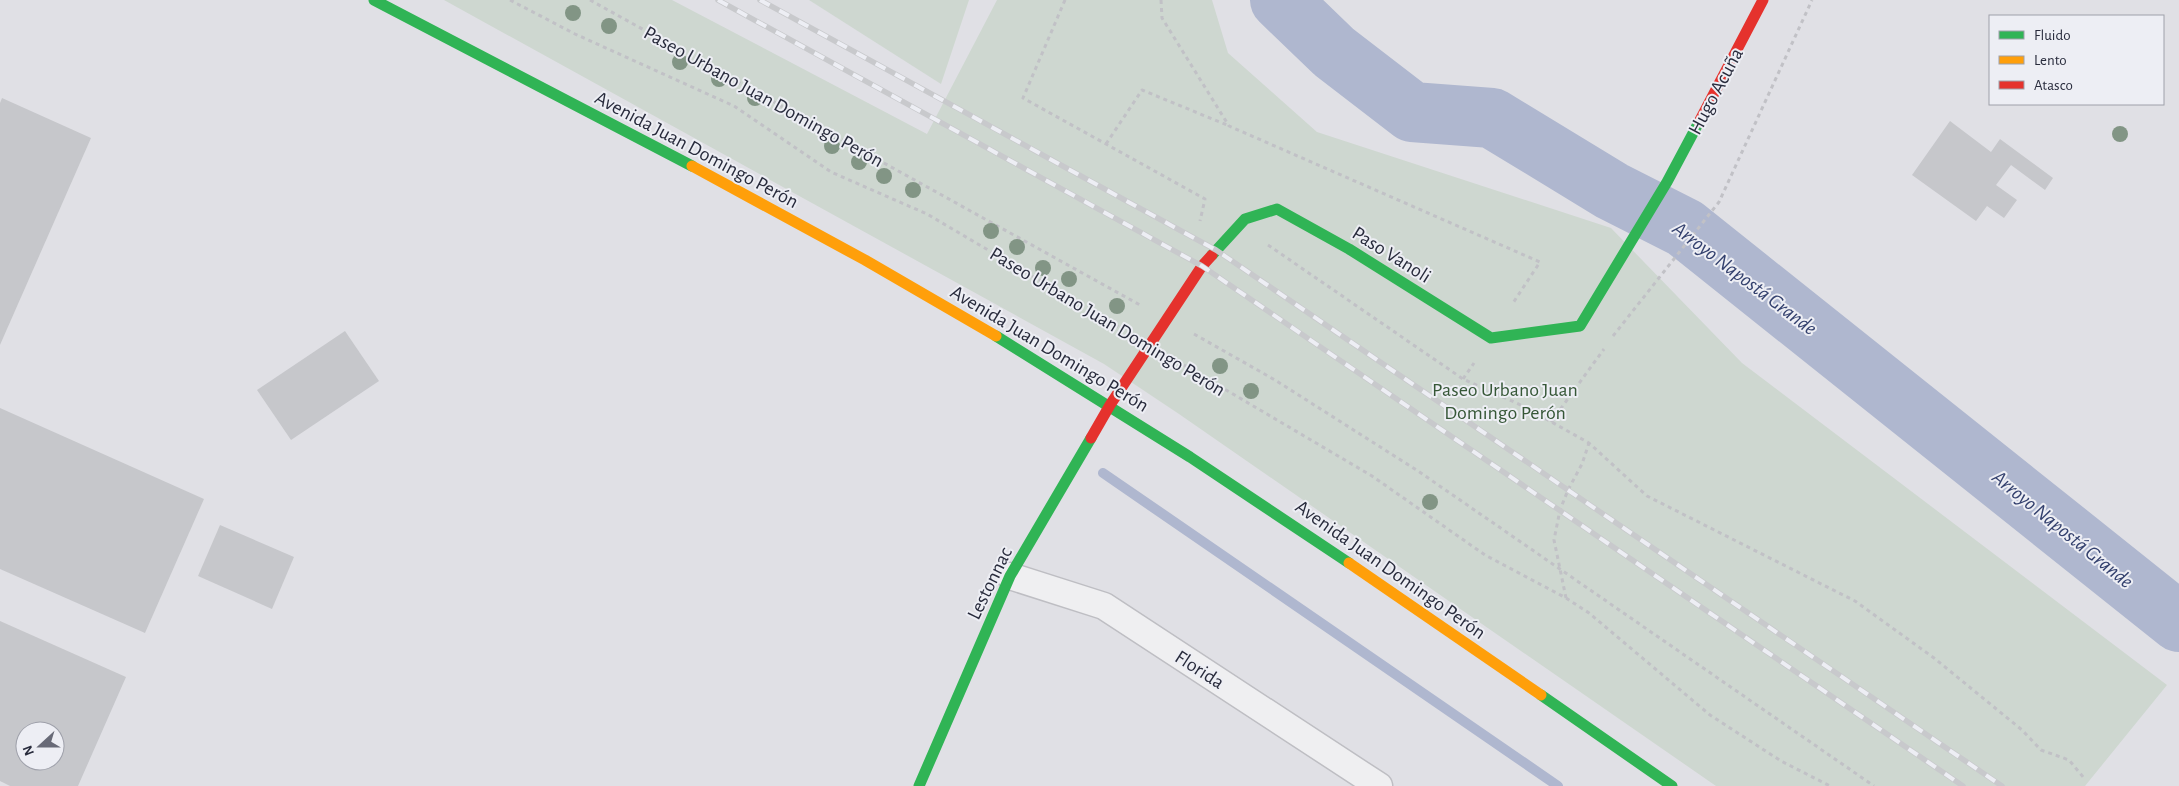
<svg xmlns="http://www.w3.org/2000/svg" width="2179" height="786" viewBox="0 0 2179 786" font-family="'Alegreya Sans',sans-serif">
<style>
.green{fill:#ced7d0}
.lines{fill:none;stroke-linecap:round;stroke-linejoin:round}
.stream{stroke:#afb7cf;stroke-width:10}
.river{stroke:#afb7cf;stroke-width:60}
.building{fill:#c6c7cb;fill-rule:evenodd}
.street-casing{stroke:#bebec3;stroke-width:29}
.path{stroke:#c1c1c6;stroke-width:3;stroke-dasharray:4 4;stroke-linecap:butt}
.street{stroke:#efeff1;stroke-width:26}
.fast{stroke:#30b455;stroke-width:11}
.slow{stroke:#ff9f0a;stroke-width:11}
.jam{stroke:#e5322d;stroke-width:11}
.rail-casing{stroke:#c8c9cc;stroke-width:5.5}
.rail{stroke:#edeef4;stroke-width:4;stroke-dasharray:11;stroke-linecap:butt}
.tree{fill:#829585}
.labels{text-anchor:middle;stroke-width:4;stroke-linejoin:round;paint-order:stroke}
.street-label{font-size:20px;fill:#282b3c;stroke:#edeef4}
.park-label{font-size:20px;fill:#365737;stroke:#edeef4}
.water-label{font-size:21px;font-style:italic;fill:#34416e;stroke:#edeef4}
</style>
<rect width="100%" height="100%" fill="#e0e0e5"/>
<g class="green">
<path d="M444,0H672L927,134L997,0H1212L1228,53L1317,132L1611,228L1742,363L2167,685L2085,786H1716L1179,414L1104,364Z"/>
<path d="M809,0H969L941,84Z"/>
</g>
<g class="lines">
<path class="stream" d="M1103,473L1558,786"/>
<path class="river" d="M1280,0L1334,52L1412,112L1492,118L1612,191L1685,228L2179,622"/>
</g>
<g class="building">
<path d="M2,98L91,138L0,345V103Z"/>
<path d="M1950,121L1991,152L2000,139L2053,178L2045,190L2011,165L1996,185L2017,200L2004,218L1987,206L1976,221L1912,175Z"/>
<path d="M345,331L379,381L291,440L257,390Z"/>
<path d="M0,408L204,499L145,633L0,569Z"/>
<path d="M220,525L294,557L272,609L198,576Z"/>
<path d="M0,621L126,677L78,786H10L0,781ZM25,731H55V761H25Z"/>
</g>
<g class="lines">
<g class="street-casing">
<path id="street" d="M1010,576L1104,606L1379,786"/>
</g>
<g class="path">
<path d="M510,0L575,34L734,106L831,172L927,214L1122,329"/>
<path d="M590,0L1140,305"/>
<path d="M1065,0L1023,98L1205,199L1200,221"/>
<path d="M1161,0L1162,18L1229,126L1540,262L1513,303"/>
<path d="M1106,144L1142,90L1227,125"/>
<path d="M1268,245L1463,379L1523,406L1589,443L1647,496L1855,601L1934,658L2022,730L2041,750L2069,760L2084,778"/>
<path d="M1194,334L1275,380L1418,471L1874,786"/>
<path d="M1613,336L1719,202L1812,0"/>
<path d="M1177,361L1372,476L1485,555L1566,598L1589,613L1710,715L1781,761L1830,786"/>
<path d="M1463,379L1474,363"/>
<path d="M1551,422L1604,349"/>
<path d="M1566,598L1554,540L1560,510L1568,490L1582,464L1589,443"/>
</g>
<use href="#street" class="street"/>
<g class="fast">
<path d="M374,0L692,166"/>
<path d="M1212,255L1245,219L1277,209L1349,249L1491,338L1580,326L1667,182L1699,122"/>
<path d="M996,336L1190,457L1349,563"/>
<path d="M1541,695L1672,786"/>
<path d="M919,786L1010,576L1091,438"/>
</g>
<g class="slow">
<path d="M692,166L865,260L996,336"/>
<path d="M1349,563L1541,695"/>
</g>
<g class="jam">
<path d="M1699,122L1763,0"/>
<path d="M1091,438L1110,405L1202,266L1212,255"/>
</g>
<g class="rail-casing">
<g id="rail">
<path d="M718,0L1202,266L1963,786"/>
<path d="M760,0L1216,250L2002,786"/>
</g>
</g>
<use href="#rail" class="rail"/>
</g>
<g class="tree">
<circle cx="573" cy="13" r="8"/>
<circle cx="609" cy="26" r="8"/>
<circle cx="680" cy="62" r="8"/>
<circle cx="719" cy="79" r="8"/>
<circle cx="755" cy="98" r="8"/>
<circle cx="2120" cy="134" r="8"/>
<circle cx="832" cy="146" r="8"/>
<circle cx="859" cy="162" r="8"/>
<circle cx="884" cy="176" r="8"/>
<circle cx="913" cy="190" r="8"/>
<circle cx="991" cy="231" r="8"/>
<circle cx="1017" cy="247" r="8"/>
<circle cx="1043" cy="268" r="8"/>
<circle cx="1069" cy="279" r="8"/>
<circle cx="1117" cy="306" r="8"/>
<circle cx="1220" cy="366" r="8"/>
<circle cx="1251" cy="391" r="8"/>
<circle cx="1430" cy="502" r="8"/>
</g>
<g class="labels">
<g class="street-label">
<text transform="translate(1715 91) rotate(-62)" y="7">Hugo Acuña</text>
<text transform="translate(764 96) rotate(29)" y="7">Paseo Urbano Juan Domingo Perón</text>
<text transform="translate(697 149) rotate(28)" y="7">Avenida Juan Domingo Perón</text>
<text transform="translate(1392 254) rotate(32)" y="7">Paso Vanoli</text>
<text transform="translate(1108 321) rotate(31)" y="7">Paseo Urbano Juan Domingo Perón</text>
<text transform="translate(1050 348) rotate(31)" y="7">Avenida Juan Domingo Perón</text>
<text transform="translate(1391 569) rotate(35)" y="7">Avenida Juan Domingo Perón</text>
<text transform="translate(989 583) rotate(-64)" y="7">Lestonnac</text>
<text transform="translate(1200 669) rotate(33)" y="7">Florida</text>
</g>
<g class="park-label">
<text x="1505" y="396">Paseo Urbano Juan<tspan x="1505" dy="23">Domingo Perón</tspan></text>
</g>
<g class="water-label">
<text transform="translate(1745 278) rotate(37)" y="7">Arroyo Napostá Grande</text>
<text transform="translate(2063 529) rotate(39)" y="7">Arroyo Napostá Grande</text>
</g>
</g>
<rect x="1989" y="15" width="175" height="90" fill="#edeef4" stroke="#9ea0aa"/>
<rect x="1999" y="31" width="25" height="8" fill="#30b455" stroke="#9ea0aa"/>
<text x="2034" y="40" font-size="15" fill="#282b3c">Fluido</text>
<rect x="1999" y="56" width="25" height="8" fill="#ff9f0a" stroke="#9ea0aa"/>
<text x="2034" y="65" font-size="15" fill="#282b3c">Lento</text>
<rect x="1999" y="81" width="25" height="8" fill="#e5322d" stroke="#9ea0aa"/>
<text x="2034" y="90" font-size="15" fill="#282b3c">Atasco</text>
<g transform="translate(40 746) rotate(249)"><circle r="24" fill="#edeef4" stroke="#9ea0aa"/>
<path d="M0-4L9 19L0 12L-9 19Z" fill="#686a77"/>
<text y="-8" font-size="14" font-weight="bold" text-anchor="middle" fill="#282b3c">N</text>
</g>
</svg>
